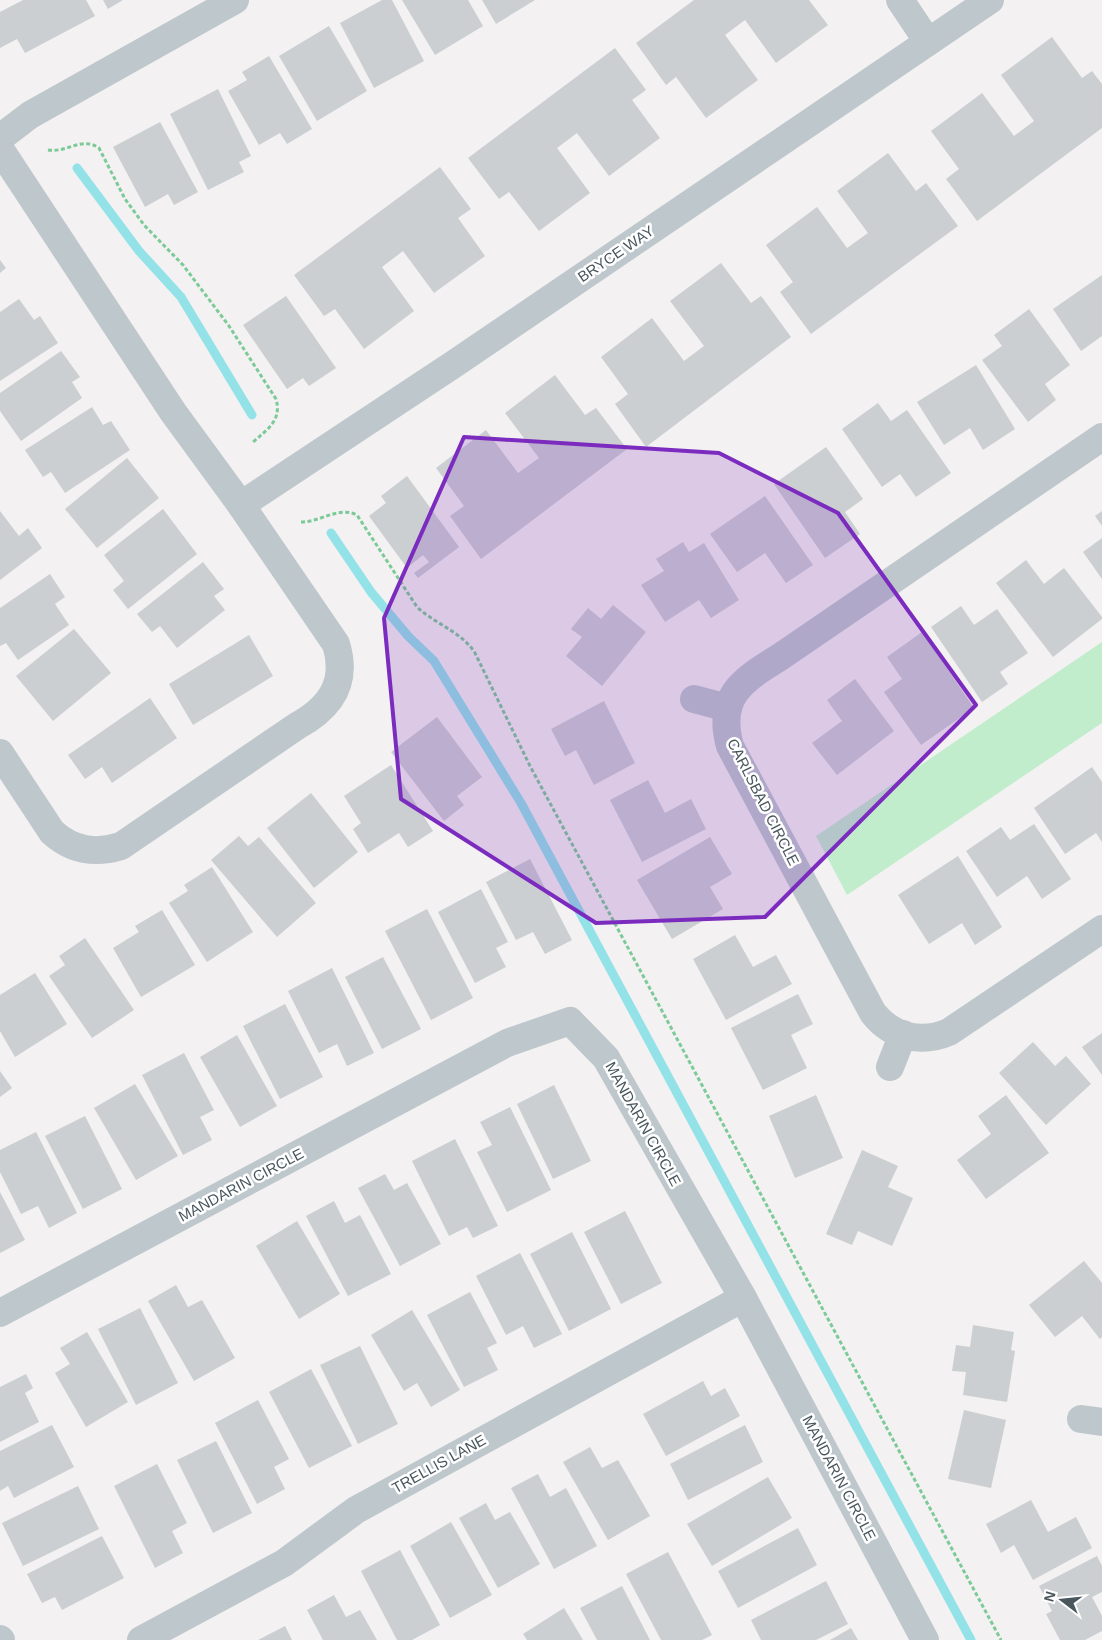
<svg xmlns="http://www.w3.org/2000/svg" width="1102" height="1640" viewBox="0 0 1102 1640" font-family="Arial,sans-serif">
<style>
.green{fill:#c2edcd}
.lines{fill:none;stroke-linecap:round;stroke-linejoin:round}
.stream{stroke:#92e2e8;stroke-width:9}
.building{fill:#cbcfd2}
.path{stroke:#7cca98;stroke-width:3;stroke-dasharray:4 2.5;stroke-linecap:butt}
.minor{stroke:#bdc7cc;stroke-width:28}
.marked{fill:#7b2cbf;fill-opacity:0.2;stroke:#7b2cbf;stroke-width:4;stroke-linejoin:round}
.labels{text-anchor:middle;stroke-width:5;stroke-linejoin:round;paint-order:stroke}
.street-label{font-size:15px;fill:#49575d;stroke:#fff}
</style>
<rect width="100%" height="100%" fill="#f3f1f1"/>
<path class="green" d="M1102,642V723L847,895L816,836Z"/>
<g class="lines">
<g class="stream">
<path d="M77,168L139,251L181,297L252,415"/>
<path d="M331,533L371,592L408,636L434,661L521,803L971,1640"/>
</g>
</g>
<g class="building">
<path d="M23,0H86L95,16L25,53L17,39L0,48V12Z"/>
<path d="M103,0H123L108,9Z"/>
<path d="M382,0H392L424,61L374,88L340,23Z"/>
<path d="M402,0H468L483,26L435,55Z"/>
<path d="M482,0H535L496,24Z"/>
<path d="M694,0H809L828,25L776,63L745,20L725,35L758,80L706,118L676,77L666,85L636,43Z"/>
<path d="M329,26L367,91L317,121L279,56Z"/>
<path d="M1052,37L1082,78L1092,71L1102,84V128L977,221L946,179L959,169L931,131L982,93L1014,136L1034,121L1001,75Z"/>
<path d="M615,48L646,90L632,100L660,138L609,176L577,133L557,148L590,193L539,231L509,192L499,199L468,158Z"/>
<path d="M269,56L312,129L287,144L280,133L259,145L228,91L247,80L242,72Z"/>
<path d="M218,89L251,156L239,162L244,172L208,190L170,114Z"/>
<path d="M160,122L198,192L174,205L168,194L145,207L113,147Z"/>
<path d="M888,153L916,191L926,183L958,226L811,334L780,292L793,282L766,245L817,207L847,248L868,233L837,191Z"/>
<path d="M440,167L471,209L458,218L485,256L434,293L403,251L382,267L414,311L364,349L335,309L324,316L294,275Z"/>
<path d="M0,260L6,268L0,273Z"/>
<path d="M721,263L751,303L761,296L791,337L646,447L615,404L628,394L601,357L652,318L684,361L704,346L670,301Z"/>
<path d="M1102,275V336L1081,351L1053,309Z"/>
<path d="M286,296L336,368L309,386L303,378L287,389L243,325Z"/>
<path d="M19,299L34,320L40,316L58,343L0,381V312Z"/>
<path d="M1029,309L1070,365L1045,384L1056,400L1028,422L982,360L1002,346L994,335Z"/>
<path d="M61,351L80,377L72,382L82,398L21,441L0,411V393Z"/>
<path d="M976,365L1015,429L983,450L970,428L944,445L917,402Z"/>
<path d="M555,375L585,415L596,408L627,449L481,559L450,516L464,506L436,468L486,430L518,473L539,458L505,413Z"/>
<path d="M878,403L891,421L907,410L951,473L916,497L900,474L882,487L842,429Z"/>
<path d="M92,407L103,425L111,421L130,450L65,493L51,472L43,477L25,450Z"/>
<path d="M826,447L863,499L845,512L860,534L825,558L774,484Z"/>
<path d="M127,458L159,498L97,548L65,509Z"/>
<path d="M407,476L459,547L418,578L414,573L429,562L423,555L407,568L369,516L386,503L381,496Z"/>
<path d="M765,496L813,565L786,583L765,553L737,572L710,534Z"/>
<path d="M163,509L197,554L128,609L113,590L124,581L104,555Z"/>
<path d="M0,511L19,536L28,528L42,548L0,580Z"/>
<path d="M1102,511V526L1095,516Z"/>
<path d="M1102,538V579L1083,552Z"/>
<path d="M683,542L689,552L704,543L739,600L711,618L699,600L665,622L641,585L664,571L656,559Z"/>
<path d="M1026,560L1044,584L1064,568L1102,617V619L1053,657L996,583Z"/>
<path d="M203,562L224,589L214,596L225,610L177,648L160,626L152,632L137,614Z"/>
<path d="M50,574L65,597L55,604L69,625L18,660L6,643L0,646V608Z"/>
<path d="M613,605L646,632L602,686L566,656L582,637L571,629L588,608L601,619Z"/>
<path d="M961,606L974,625L997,609L1028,653L1000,672L1008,684L982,702L931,627Z"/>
<path d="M74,629L111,673L53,721L16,676Z"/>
<path d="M922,632L974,708L921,745L884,692L902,679L887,657Z"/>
<path d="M249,635L273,676L193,725L169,684Z"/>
<path d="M855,679L894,731L837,775L812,743L842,721L827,700Z"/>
<path d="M150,698L177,738L112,783L102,767L85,779L68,755Z"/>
<path d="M604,701L635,763L594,785L576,750L565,756L551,729Z"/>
<path d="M437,717L482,777L457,796L464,805L444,821L391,752Z"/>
<path d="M391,765L433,831L408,847L399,833L368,853L353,829L361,823L344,796Z"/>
<path d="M1092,767L1102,782V842L1096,833L1065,854L1034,808Z"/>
<path d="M648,780L665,813L691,799L706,829L642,862L610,800Z"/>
<path d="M311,793L358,852L314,888L267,828Z"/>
<path d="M1034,824L1071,879L1042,899L1027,876L997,897L966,851L1001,827L1010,840Z"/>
<path d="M239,836L248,846L259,837L316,903L277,937L211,860Z"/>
<path d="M710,837L732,874L710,887L723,909L672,939L637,880Z"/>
<path d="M958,856L1002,927L975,945L962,923L929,944L898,895Z"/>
<path d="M530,859L572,940L545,954L533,932L516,940L486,882Z"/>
<path d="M212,867L253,932L207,962L169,903L188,891L184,885Z"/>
<path d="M481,889L508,942L496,948L506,967L475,983L438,912Z"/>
<path d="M427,909L473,998L431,1020L385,931Z"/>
<path d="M162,910L195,965L141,997L113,948L139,932L135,926Z"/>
<path d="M735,935L753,967L776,955L792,984L726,1020L693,959Z"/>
<path d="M85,938L134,1010L92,1038L49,976L65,965L59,956Z"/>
<path d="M383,957L421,1029L382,1049L345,977Z"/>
<path d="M332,968L374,1053L347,1066L337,1044L319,1053L288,991Z"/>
<path d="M35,973L67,1024L15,1057L0,1031V995Z"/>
<path d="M798,994L813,1024L791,1035L807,1068L763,1090L731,1028Z"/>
<path d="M285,1004L323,1077L280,1099L243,1026Z"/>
<path d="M1102,1033V1075L1082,1047Z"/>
<path d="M237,1035L277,1106L240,1127L200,1057Z"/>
<path d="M1033,1042L1055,1066L1066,1056L1091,1084L1046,1125L999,1073Z"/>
<path d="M184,1053L214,1110L200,1117L212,1140L183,1155L142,1075Z"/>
<path d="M0,1071L12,1088L0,1097Z"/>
<path d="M135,1084L178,1156L136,1180L94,1108Z"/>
<path d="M554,1085L591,1161L553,1179L517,1104Z"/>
<path d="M816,1095L843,1158L795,1178L769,1116Z"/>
<path d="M1006,1095L1049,1153L986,1199L957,1160L991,1134L978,1116Z"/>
<path d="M510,1107L551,1190L507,1212L477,1152L492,1145L480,1122Z"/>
<path d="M85,1116L122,1189L83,1209L45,1136Z"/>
<path d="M36,1132L77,1213L49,1228L38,1206L21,1214L0,1172V1150Z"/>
<path d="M455,1139L498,1226L473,1238L467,1227L449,1236L412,1161Z"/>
<path d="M862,1150L898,1166L888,1187L913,1198L892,1246L858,1231L852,1245L826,1234Z"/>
<path d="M385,1174L394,1190L407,1183L441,1244L400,1266L358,1188Z"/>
<path d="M0,1192L25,1240L0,1253Z"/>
<path d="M334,1201L345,1223L360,1215L391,1274L348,1296L306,1216Z"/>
<path d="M625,1211L662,1283L621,1304L584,1232Z"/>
<path d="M297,1221L340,1294L299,1319L256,1246Z"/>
<path d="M572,1232L611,1309L569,1331L530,1254Z"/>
<path d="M520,1253L562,1334L534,1348L523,1326L506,1335L476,1276Z"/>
<path d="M1084,1261L1102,1283V1337L1100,1339L1082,1316L1055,1337L1029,1305Z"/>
<path d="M176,1285L188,1307L202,1300L235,1358L194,1381L148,1301Z"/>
<path d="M470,1292L497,1343L487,1348L498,1370L464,1387L427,1315Z"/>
<path d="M140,1308L178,1383L136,1405L98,1329Z"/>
<path d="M412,1310L460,1390L431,1407L417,1383L404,1391L371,1335Z"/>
<path d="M973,1325L1014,1332L1011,1350L1015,1351L1007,1402L963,1395L966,1372L952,1371L956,1345L970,1347Z"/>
<path d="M87,1332L128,1402L86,1427L55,1373L70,1364L60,1348Z"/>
<path d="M360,1346L398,1424L358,1444L320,1365Z"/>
<path d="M311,1369L352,1446L309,1468L269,1392Z"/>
<path d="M26,1374L33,1388L25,1393L39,1422L0,1442V1387Z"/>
<path d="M703,1381L711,1396L725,1388L740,1416L666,1456L643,1414Z"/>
<path d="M258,1400L289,1459L274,1467L285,1489L257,1504L215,1423Z"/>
<path d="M964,1410L1006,1420L991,1488L948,1479Z"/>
<path d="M52,1425L74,1467L14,1498L8,1486L0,1491V1451Z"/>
<path d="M745,1425L763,1462L688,1500L670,1464Z"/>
<path d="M216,1441L252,1513L213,1533L177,1460Z"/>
<path d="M590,1447L602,1468L618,1460L650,1516L608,1540L563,1462Z"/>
<path d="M157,1464L187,1523L172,1531L183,1553L155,1568L114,1486Z"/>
<path d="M538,1474L550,1497L566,1488L597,1546L554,1569L511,1488Z"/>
<path d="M768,1477L792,1518L712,1566L687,1524Z"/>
<path d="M78,1486L99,1529L23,1566L2,1523Z"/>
<path d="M1031,1500L1048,1532L1076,1517L1092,1548L1033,1580L1014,1545L1001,1553L986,1524Z"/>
<path d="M486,1503L495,1520L510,1512L540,1564L498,1588L459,1518Z"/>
<path d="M451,1522L492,1595L450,1618L410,1546Z"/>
<path d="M798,1528L817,1565L738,1608L718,1571Z"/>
<path d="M102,1536L124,1578L62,1610L55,1597L42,1603L27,1574Z"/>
<path d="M400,1550L440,1625L412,1640H397L361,1571Z"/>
<path d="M668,1552L712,1635L702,1640H661L626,1574Z"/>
<path d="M1097,1556L1102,1566V1592L1092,1597L1102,1616V1631L1085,1640H1060L1046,1614L1052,1611L1039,1586Z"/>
<path d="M826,1581L848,1624L816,1640H761L751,1620Z"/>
<path d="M622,1586L650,1640H597L580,1608Z"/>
<path d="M334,1595L346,1617L360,1610L377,1640H323L307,1610Z"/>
<path d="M564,1608L583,1640H527L523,1634Z"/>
<path d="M285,1626L292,1640H258Z"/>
<path d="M851,1628L858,1640H830Z"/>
</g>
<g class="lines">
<g class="path">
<path d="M48,150C67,153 82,136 99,148L125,199L144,225L183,265L229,326L276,399C282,420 268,429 253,442"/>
<path d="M301,522C321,522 338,506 357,515L417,607C435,624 462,632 475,653L530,766L1001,1640"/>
</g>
<g class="minor">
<path d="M900,0L928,42"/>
<path d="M0,138L30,115L235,0"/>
<path d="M0,149L173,412L241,505L336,644C348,683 330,708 297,726L121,846C95,854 73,851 52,832L0,753"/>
<path d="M1102,437L780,657C743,680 716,696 730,746L873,1013C892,1037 921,1044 949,1032L1102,929"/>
<path d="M241,505L454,364L990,0"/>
<path d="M694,699L728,708"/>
<path d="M890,1067L903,1034"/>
<path d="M0,1313L507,1043L570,1021L606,1058L743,1298L925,1640"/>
<path d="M1081,1419L1102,1422"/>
<path d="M0,1639L1,1640"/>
<path d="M141,1640L284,1563L356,1510L743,1298"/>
</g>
</g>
<path class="marked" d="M464,437L719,453L838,513L976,705L765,917L596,923L401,799L384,618Z"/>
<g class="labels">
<g class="street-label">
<text transform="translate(616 254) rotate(-34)" y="5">BRYCE WAY</text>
<text transform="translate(763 802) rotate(63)" y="5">CARLSBAD CIRCLE</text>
<text transform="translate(643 1124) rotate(61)" y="5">MANDARIN CIRCLE</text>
<text transform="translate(241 1185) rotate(-28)" y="5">MANDARIN CIRCLE</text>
<text transform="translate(439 1464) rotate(-29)" y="5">TRELLIS LANE</text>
<text transform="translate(839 1478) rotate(62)" y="5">MANDARIN CIRCLE</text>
</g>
</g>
<g transform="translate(1062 1600) rotate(286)" stroke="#ffffff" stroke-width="4" paint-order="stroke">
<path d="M0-4L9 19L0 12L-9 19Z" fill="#49575d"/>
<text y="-8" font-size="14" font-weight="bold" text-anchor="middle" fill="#49575d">N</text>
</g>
</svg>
